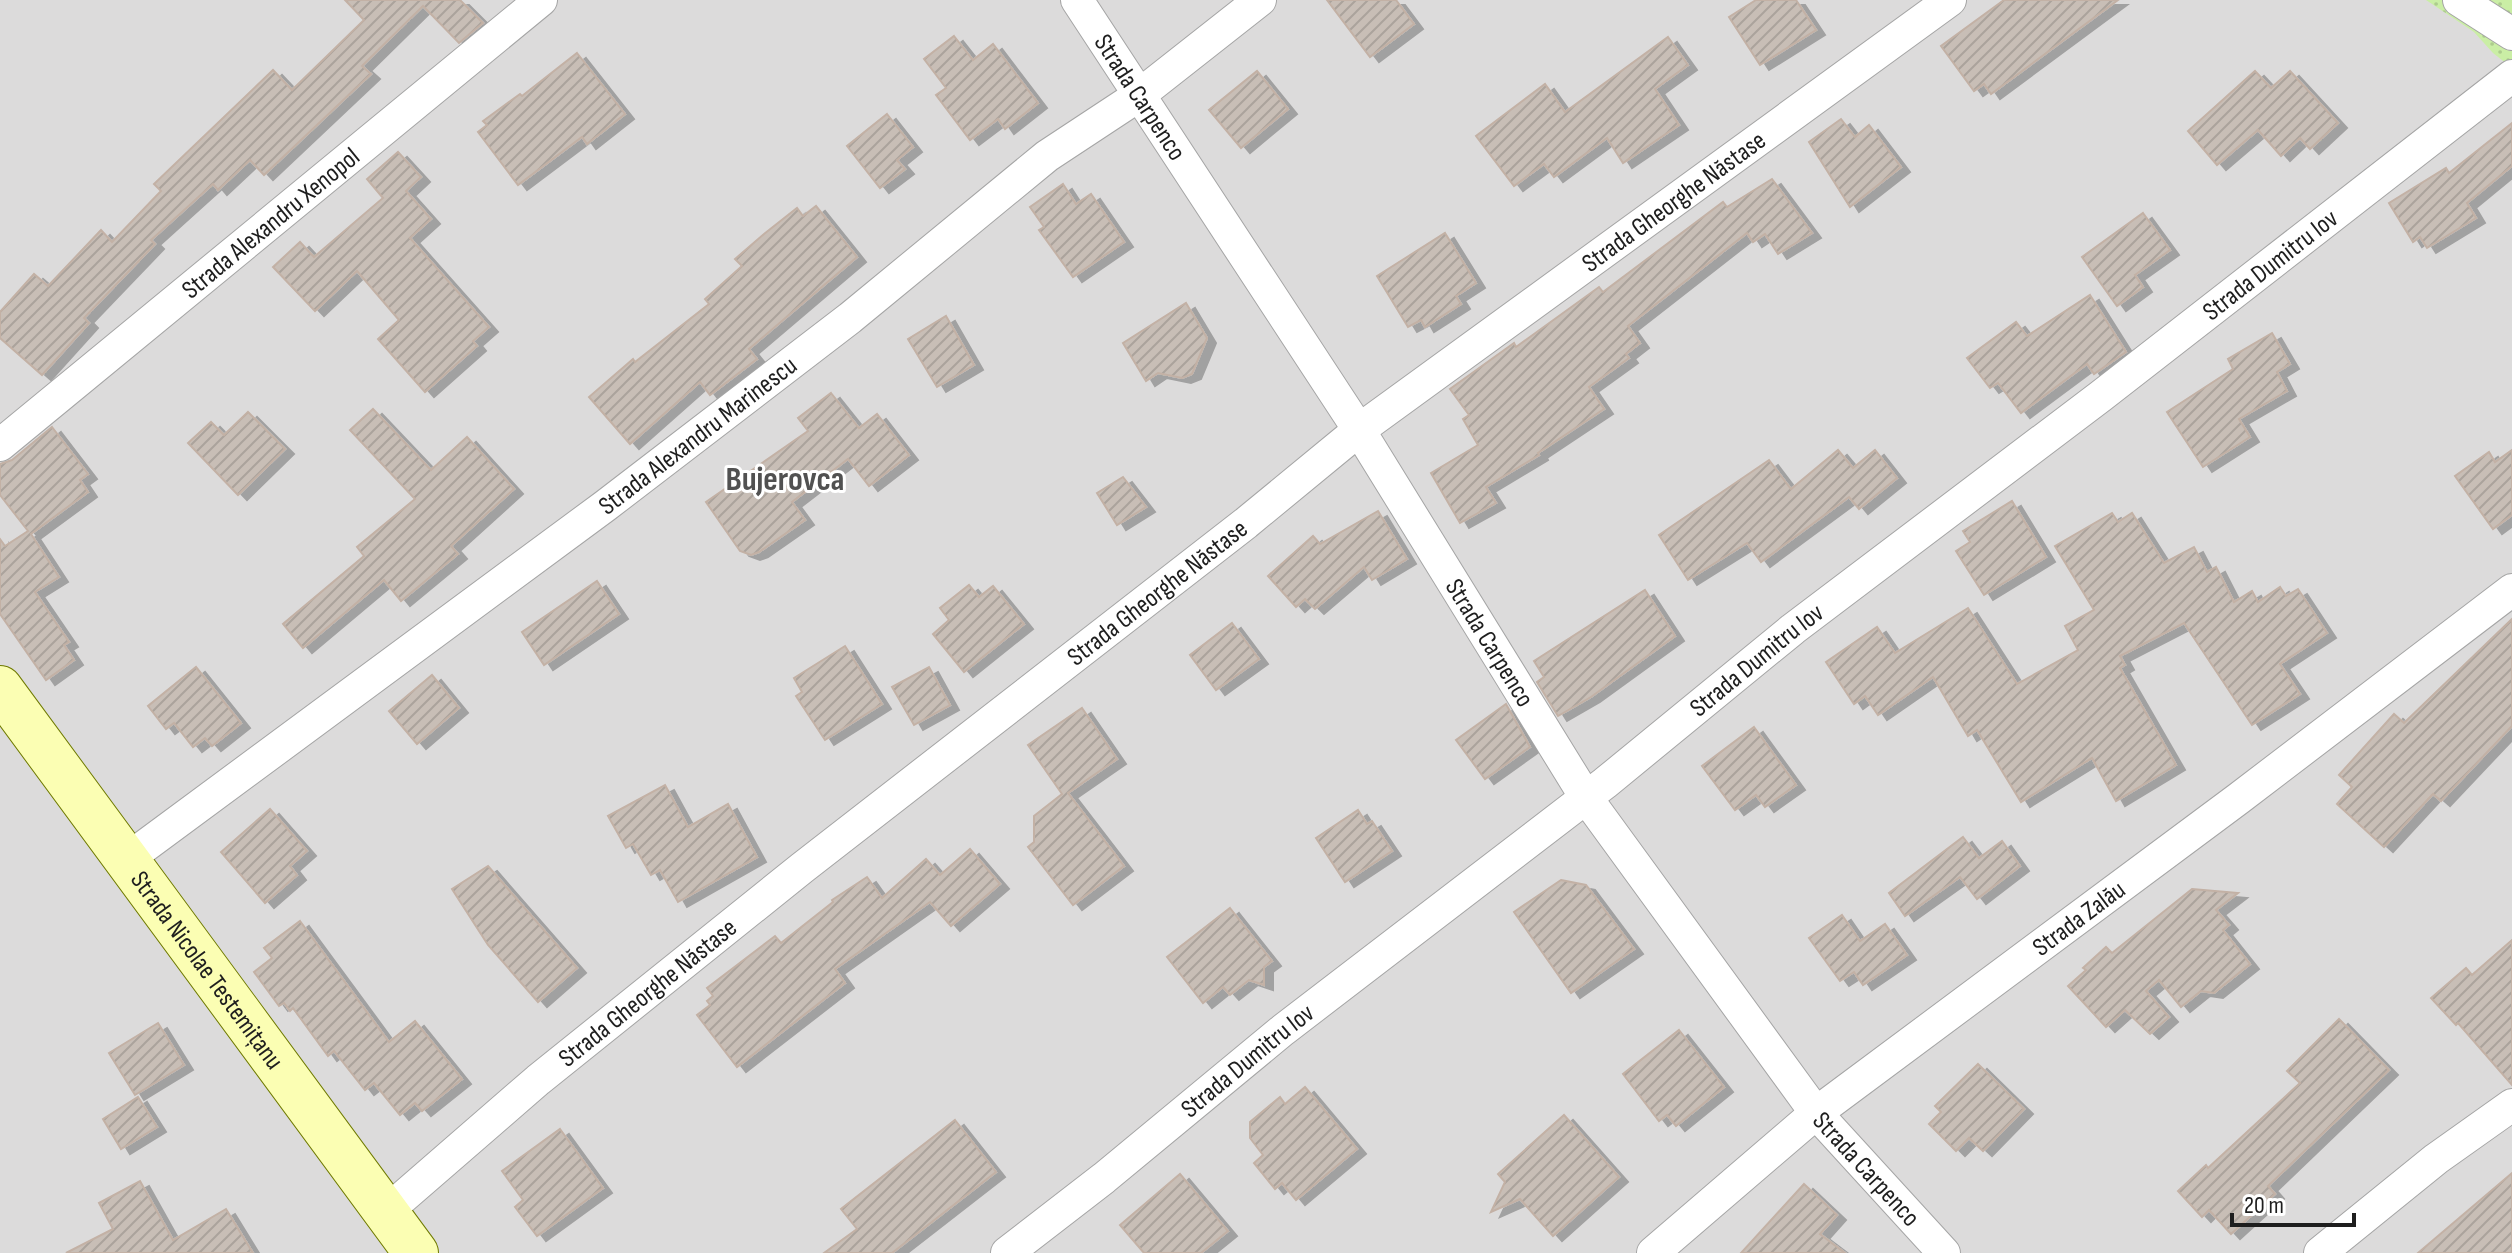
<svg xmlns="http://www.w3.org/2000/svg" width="2512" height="1253" viewBox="0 0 2512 1253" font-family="'Sofia Sans Condensed',sans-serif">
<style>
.residential{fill:#dcdbdb}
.grass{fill:url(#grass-dots)}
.building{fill:url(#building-hatch);stroke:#c3b1a5;stroke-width:2;filter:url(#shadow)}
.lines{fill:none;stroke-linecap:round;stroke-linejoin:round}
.street-casing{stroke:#a5a5a5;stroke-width:34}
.secondary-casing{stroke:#6f7a00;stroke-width:46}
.street{stroke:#fff;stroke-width:32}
.secondary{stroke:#fbfeb3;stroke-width:44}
.labels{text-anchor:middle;stroke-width:6;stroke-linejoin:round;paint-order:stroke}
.street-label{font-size:26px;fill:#1e1e1e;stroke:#fff}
.district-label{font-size:34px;font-weight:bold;fill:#515151;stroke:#fff}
</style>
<defs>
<pattern id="grass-dots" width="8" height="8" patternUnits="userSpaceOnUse" patternTransform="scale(2)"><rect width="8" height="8" fill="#caeea5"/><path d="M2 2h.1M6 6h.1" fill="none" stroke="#adcc8e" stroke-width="1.8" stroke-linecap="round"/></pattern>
<pattern id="building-hatch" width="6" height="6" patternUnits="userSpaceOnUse" patternTransform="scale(2)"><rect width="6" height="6" fill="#c8beb6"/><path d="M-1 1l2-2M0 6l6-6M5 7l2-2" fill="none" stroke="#aba39c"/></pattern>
<filter id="shadow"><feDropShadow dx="9" dy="5" stdDeviation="0" flood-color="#0004"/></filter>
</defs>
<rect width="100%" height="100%" fill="#f0ebe3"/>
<rect class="residential" x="0" y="0" width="2512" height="1253"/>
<path class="grass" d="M2426,0H2512V68L2493,53L2474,32Z"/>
<g class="building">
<path d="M345,0H460L483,23L459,43L423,6L362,66L371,74L264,175L250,160L218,190L213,184L151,240L155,244L84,318L89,323L42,375L0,338V312L34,274L48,286L101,230L112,242L161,191L154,184L273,70L292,90L364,20Z"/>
<path d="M1327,0H1396L1414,24L1370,57Z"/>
<path d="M1756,0H1796L1816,30L1760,65L1729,17Z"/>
<path d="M2004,0H2118L1991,94L1984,84L1974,91L1941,46Z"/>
<path d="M954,36L973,60L993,44L1038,103L1005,129L998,119L970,140L936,95L946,88L924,59Z"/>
<path d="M1668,37L1688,65L1655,89L1679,125L1623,163L1607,138L1554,177L1544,164L1514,186L1476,136L1545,84L1565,112Z"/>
<path d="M577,53L625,114L587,144L582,137L518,185L478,132L487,125L483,121L520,94L522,96Z"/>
<path d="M1257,71L1288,109L1241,148L1209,110Z"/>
<path d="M2255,71L2271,88L2290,71L2338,123L2310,149L2300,138L2281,156L2258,130L2217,165L2188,131Z"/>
<path d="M887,114L913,147L897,160L905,169L880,188L847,146Z"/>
<path d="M1841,119L1855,137L1869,125L1901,167L1850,207L1809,142Z"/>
<path d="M2512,123V166L2467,203L2476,218L2427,248L2420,237L2413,242L2389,203L2446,168L2449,173Z"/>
<path d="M398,152L421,177L406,191L431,219L410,238L489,327L473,341L477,346L425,392L378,339L399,320L357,271L315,311L273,267L300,242L314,257L383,198L367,179Z"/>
<path d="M1772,179L1812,233L1778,254L1765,234L1753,242L1747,233L1628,326L1640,343L1626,354L1629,358L1589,387L1604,409L1538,453L1539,455L1486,487L1496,503L1460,523L1431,473L1478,445L1463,419L1469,415L1450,389L1514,343L1516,347L1599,287L1603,292L1723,202L1727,207Z"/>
<path d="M1063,184L1076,204L1091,194L1124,242L1073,277L1039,230L1044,227L1030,207Z"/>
<path d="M816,206L857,257L749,349L757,359L710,395L700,382L630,444L589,397L633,359L635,362L709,304L705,299L742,266L735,259L764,234L797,208L803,216Z"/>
<path d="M2143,213L2170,250L2135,275L2143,287L2117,306L2082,257Z"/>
<path d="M1445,233L1476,283L1456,296L1461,304L1425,327L1421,320L1408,327L1377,276Z"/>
<path d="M2090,295L2126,352L2094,374L2087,364L2021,413L1998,383L1990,388L1967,358L2016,322L2027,336Z"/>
<path d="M1186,303L1207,338L1192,374L1182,378L1158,373L1146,381L1123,343Z"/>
<path d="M946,316L974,365L937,387L908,339Z"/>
<path d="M2272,333L2290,364L2277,372L2287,391L2239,419L2250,437L2203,467L2167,412L2233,369L2228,359Z"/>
<path d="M831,393L859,428L877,414L909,455L869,486L848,459L792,502L805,520L759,552L751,555L740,551L706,502L808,431L798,418Z"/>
<path d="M373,409L431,470L467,437L514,489L451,546L458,554L401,601L384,580L303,648L283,624L364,556L357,547L415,499L350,430Z"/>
<path d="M248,412L285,449L238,495L188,443L211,422L224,435Z"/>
<path d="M52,427L88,474L80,480L88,492L31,534L59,577L35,592L69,642L64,645L74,660L46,680L0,614V539L5,546L28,531L0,495V464L12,460Z"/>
<path d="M1838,450L1853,468L1875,450L1897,478L1859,509L1849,497L1761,562L1747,543L1688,580L1659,535L1769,460L1791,489Z"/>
<path d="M2512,450V515L2493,529L2455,476L2489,452L2495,462Z"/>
<path d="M1123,477L1146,507L1117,525L1097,493Z"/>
<path d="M2012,501L2046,557L1984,595L1956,551L1970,542L1963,531Z"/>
<path d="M1378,511L1407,559L1372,580L1364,567L1315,609L1305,599L1296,607L1268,576L1313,536L1320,544Z"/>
<path d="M2112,513L2118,522L2132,513L2164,563L2194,547L2207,572L2216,567L2234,602L2252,591L2258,602L2280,587L2286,596L2298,589L2327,633L2280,664L2300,694L2252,725L2184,623L2120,656L2125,665L2120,668L2176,765L2116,801L2092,758L2021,802L1977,730L1968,736L1933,677L1878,715L1865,696L1854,704L1826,662L1877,627L1895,653L1968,608L2017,684L2078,650L2065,626L2094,610L2055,546Z"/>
<path d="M597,581L619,614L544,665L522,632Z"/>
<path d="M969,585L979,597L993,586L1024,624L964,672L933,634L949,620L940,608Z"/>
<path d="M1645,590L1675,636L1591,697L1558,716L1537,682L1544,677L1534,661Z"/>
<path d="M2512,619V726L2441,801L2433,794L2384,847L2337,804L2352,787L2339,775L2394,714L2404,723Z"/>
<path d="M1232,623L1259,659L1216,690L1190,655Z"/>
<path d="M845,646L882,704L825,740L796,696L802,692L794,678Z"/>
<path d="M196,667L241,723L212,746L205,738L193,747L174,723L166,729L148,706Z"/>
<path d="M929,667L950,705L914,725L892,687Z"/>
<path d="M432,675L459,708L417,744L389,711Z"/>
<path d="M1506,704L1530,747L1485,779L1456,740Z"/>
<path d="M1082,708L1117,759L1068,793L1124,866L1073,905L1028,847L1034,842V816L1062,794L1028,745Z"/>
<path d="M1754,727L1796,785L1765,807L1756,795L1735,810L1702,766Z"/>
<path d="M665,785L688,827L728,804L757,857L678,902L660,870L651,875L633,844L626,848L608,816Z"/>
<path d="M270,809L307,851L290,866L297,875L265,903L221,852Z"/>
<path d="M1358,810L1367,824L1372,821L1392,851L1345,882L1316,838Z"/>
<path d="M1963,837L1979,858L2002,841L2020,866L1977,899L1960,877L1905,916L1889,893Z"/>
<path d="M970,849L1000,884L951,926L930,902L835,969L845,983L737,1067L697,1015L710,1005L707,1001L713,996L707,988L775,936L781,943L833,902L832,900L867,877L882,898L926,859L940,875Z"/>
<path d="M488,866L577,968L538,1002L488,945L452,889Z"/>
<path d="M1561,880L1586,885L1634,949L1571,993L1514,912Z"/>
<path d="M2192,889L2238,893L2216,910L2229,925L2223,930L2250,964L2214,993L2201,991L2181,1007L2159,980L2146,991L2169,1017L2150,1034L2125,1010L2106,1027L2068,986L2086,970L2083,968L2106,947L2112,953Z"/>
<path d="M1230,908L1272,961L1264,967V985L1249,980L1230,995L1223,987L1203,1003L1167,957Z"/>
<path d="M1842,915L1860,941L1885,924L1907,955L1863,985L1854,972L1840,981L1809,938Z"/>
<path d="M300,921L389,1042L415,1021L462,1079L422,1111L415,1103L400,1115L374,1083L365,1090L334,1051L328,1056L293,1008L290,1011L284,1003L279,1006L254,972L272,958L264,948Z"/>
<path d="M2512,940V1085L2458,1023L2456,1025L2431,998L2466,968L2472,975Z"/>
<path d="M2339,1019L2389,1070L2268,1186L2275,1194L2231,1234L2209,1210L2202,1217L2178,1191L2206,1165L2208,1168L2300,1083L2287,1071Z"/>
<path d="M158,1023L184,1065L135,1095L109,1053Z"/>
<path d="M1679,1030L1724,1087L1676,1126L1667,1115L1659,1121L1623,1074Z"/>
<path d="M1978,1064L2024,1109L1983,1151L1969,1138L1956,1151L1929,1124L1941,1112L1935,1106Z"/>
<path d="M1305,1087L1357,1149L1296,1200L1282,1183L1275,1189L1254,1163L1263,1155L1250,1138V1122L1280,1097L1285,1104Z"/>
<path d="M138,1097L157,1127L121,1149L103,1119Z"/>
<path d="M1564,1115L1619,1177L1553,1236L1520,1199L1491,1212L1505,1182L1498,1174Z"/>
<path d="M955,1120L996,1172L892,1253H824L857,1229L841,1209Z"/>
<path d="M560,1129L603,1188L537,1236L515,1207L523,1200L502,1171Z"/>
<path d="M2512,1173V1253H2418Z"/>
<path d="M1180,1174L1228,1231L1201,1253H1144L1120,1225Z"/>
<path d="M140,1181L173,1240L226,1209L253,1253H66L113,1229L99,1203Z"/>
<path d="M1804,1184L1837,1215L1820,1234L1845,1253H1741Z"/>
</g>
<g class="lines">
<g class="street-casing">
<g id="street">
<path id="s1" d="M1077,0L1359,430L1585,796L1816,1113L1944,1253"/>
<path d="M2459,0L2512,34"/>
<path id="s2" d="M0,445L541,0"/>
<path id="s3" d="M126,860L605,506L850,318L1047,156L1138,96L1260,0"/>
<path id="s4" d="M387,1211L538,1080L802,868L1246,523L1359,430L1950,0"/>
<path id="s5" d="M1007,1253L1104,1178L1283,1030L1605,783L1793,629L2101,396L2512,76"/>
<path id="s6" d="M1653,1253L1816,1113L2238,799L2512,590"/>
<path d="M2320,1253L2436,1159L2512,1105"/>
</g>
</g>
<g class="secondary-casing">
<g id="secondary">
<path id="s7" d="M0,688L416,1253"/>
</g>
</g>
<use href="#street" class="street"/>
<use href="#secondary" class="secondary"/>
</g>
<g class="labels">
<g class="street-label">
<text dy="9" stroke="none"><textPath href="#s1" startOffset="116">Strada Carpenco</textPath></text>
<text dy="9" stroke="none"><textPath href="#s4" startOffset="1636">Strada Gheorghe Năstase</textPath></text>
<text dy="9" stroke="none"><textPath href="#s2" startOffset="350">Strada Alexandru Xenopol</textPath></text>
<text dy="9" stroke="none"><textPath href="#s5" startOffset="1604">Strada Dumitru Iov</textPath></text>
<text dy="9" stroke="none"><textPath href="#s3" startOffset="712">Strada Alexandru Marinescu</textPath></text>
<text dy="9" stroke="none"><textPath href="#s4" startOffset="988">Strada Gheorghe Năstase</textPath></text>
<text dy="9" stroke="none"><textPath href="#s1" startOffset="764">Strada Carpenco</textPath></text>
<text dy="9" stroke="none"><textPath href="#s5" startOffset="956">Strada Dumitru Iov</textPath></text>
<text dy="9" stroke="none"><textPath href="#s6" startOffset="542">Strada Zalău</textPath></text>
<text dy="9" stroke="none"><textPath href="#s7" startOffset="350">Strada Nicolae Testemițanu</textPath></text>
<text dy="9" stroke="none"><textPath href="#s4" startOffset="340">Strada Gheorghe Năstase</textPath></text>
<text dy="9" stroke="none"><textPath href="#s5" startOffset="308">Strada Dumitru Iov</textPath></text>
<text dy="9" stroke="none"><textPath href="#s1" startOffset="1412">Strada Carpenco</textPath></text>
</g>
<g class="district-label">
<text x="785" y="490">Bujerovca</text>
</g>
</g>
<path d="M2232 1213v12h122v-12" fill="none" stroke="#1e1e1e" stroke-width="4"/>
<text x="2244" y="1213" font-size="24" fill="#1e1e1e" stroke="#ffffff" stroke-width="6" paint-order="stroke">20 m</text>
</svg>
